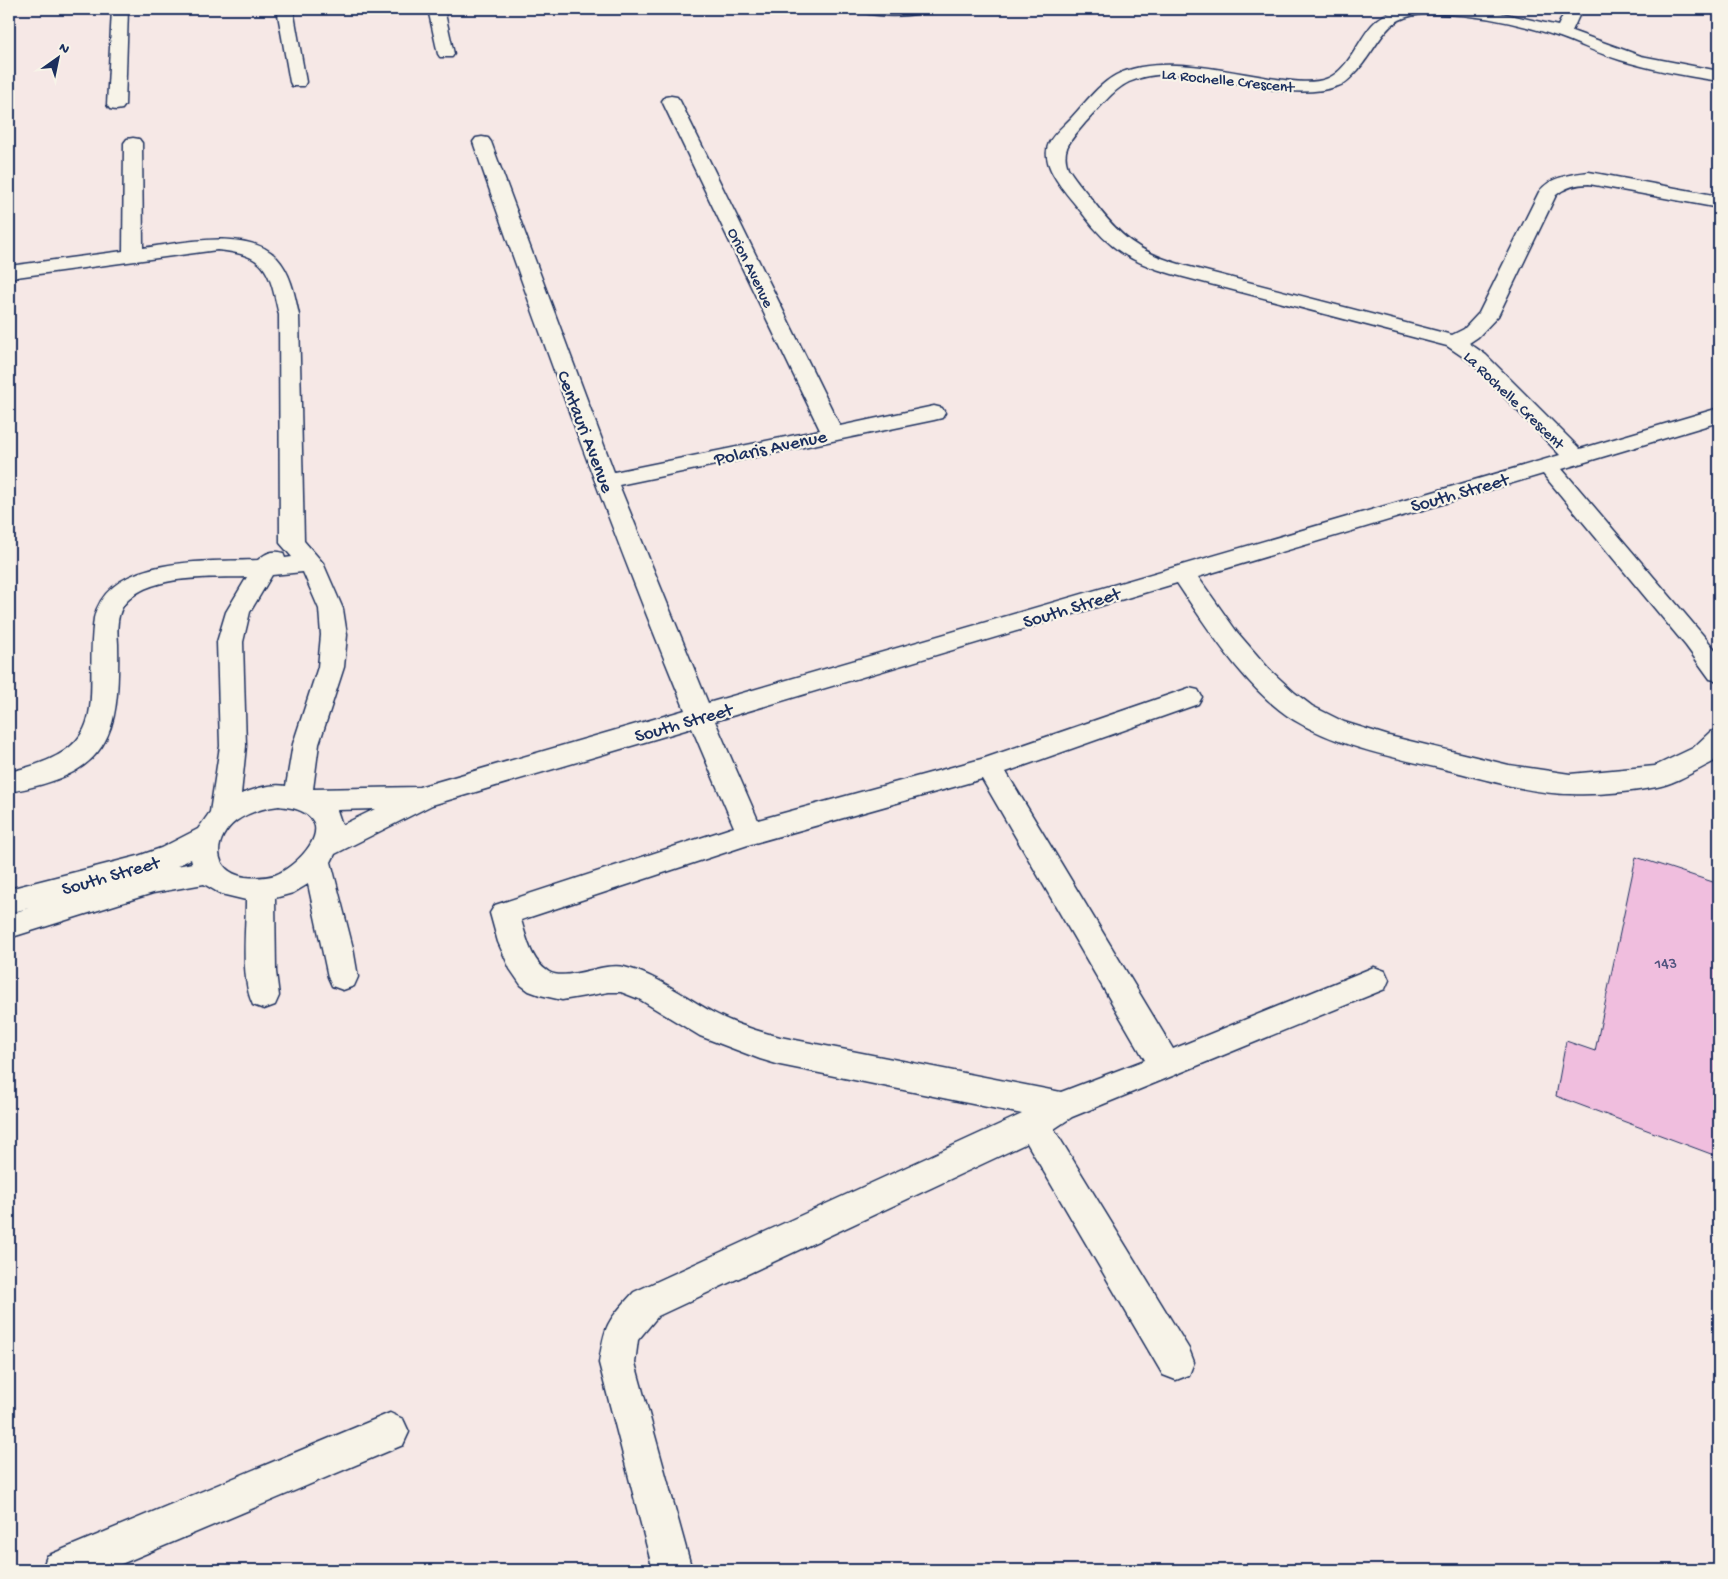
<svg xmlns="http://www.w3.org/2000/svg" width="1728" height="1579" viewBox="0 0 1728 1579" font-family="'Gochi Hand',sans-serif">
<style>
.building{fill:#f0bede;stroke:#1b2f5e}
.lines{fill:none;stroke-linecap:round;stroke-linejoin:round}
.minor-casing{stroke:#1b2f5e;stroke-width:3}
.minor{fill:#f7f3e8;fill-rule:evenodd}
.labels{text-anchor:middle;stroke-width:4.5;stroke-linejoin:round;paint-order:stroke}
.far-street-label{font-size:16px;fill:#1b2f5e;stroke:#f7f3e8}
.number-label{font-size:16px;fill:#50537e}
.street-label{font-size:19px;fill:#1b2f5e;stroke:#f7f3e8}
</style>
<rect width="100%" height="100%" fill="#f6e8e6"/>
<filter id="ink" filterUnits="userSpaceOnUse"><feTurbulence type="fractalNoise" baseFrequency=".02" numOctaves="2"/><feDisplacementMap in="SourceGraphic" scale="10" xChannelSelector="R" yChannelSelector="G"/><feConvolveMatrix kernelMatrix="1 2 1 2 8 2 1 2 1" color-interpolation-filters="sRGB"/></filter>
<g filter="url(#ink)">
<path class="building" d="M1636,857L1719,884V1157L1556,1096L1566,1041L1595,1051Z"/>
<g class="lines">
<g class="minor-casing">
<g id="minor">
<path d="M112,9H128L125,105L122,109L116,110L110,109L107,105Z"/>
<path d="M277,9H293L306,82L304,86H292L290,82Z"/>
<path d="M428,9H444L454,54L452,57H440L438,54Z"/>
<path d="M859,9H927L925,12C906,17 880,17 861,12Z"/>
<path d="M1397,9H1484L1558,26L1566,9H1582L1572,31L1641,56L1719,71V81C1686,76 1652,70 1620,60C1599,54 1580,44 1560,37C1522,24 1481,15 1442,14C1385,11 1388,33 1358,70C1352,76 1346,84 1338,86C1277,108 1188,55 1129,82C1112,90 1098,110 1085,123C1073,138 1060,148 1068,168C1074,178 1082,187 1089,196C1119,236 1136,252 1186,266L1452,335L1464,329L1479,313L1539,192C1549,177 1572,174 1589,172L1719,196V208L1589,184C1576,184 1566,187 1556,195L1498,316L1478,337L1469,343L1486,355L1580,449L1719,408V422L1562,469L1719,654V681L1710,679L1686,646L1543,474L1198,577L1237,632L1269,669L1295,693L1312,706L1344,722L1389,736L1509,765L1570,774L1655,766L1693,748L1710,732L1719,729V755L1713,762C1695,771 1676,783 1657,787C1630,792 1599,795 1571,794C1535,794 1491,781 1456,772C1402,759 1342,749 1294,720C1247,691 1208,629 1177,583L715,721L758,820L985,758L1189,688L1198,690L1202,697L1198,704L1006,772L1173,1049L1374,967L1385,971L1389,980L1385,989L1072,1117L1054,1129L1189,1349L1194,1362L1189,1375L1176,1380L1163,1375L1027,1143L658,1316L638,1340L635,1363L692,1570H653L599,1363C605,1323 607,1322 634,1292L1022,1114L780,1065L760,1059L700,1036L639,999L621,992H609L562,1000L540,995L529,991L521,985L510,969L498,942L490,913L495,905L734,827L692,728L432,805L335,854L331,862L353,948L358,977L354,986L343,990L332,986L328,977L308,884L293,893L275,898L276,972L279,996L275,1005L264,1009L253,1005C240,978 246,931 246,900L221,894L204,884L153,893L9,938V914L29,908L9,913V889L138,856L161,848L198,829L210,812L220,746L217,642L226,612L247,577C212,578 153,574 127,601C116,612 117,630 118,644C120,738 109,774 9,792V772C118,748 83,702 94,618C109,555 207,562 258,560C266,553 272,550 283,553L285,558L292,557L280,543L279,315C269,269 267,255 217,250L9,278V266L123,251L124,143L127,139L133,138L139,139L142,143L143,248C179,243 249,227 277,258C291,273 295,296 299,315L304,541L323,563L343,609L347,635L344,667L319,744L313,789L419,787L685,710C608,523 539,333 473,142L476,138L482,137L488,138L491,142L614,472L820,430L662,101L665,97L671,96L677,97L680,101L840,426L934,406L942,408L945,413L942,418L934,420L619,485L708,703L1560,455L1472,363L1447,346L1172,274C1131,262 1109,249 1083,214C1070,197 1038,166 1049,143C1054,133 1065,125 1072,117C1085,103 1099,84 1116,75C1159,54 1224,71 1269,78C1286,80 1310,85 1326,79C1348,71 1357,42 1372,25C1379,17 1388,13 1397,9ZM303,572L319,609L321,635L318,667L293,744L286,786C271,783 255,789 241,794L246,746L243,642L250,612L272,575ZM982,779L1145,1060L1061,1092L780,1037C757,1031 734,1024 712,1012C683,996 657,975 624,967C603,962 567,982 549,972C531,961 527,939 521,920L751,844ZM279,806C286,807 295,808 301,811C337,827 296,867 275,875C265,878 255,878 245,877C211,871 213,839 236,821C249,812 263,808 279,806ZM375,809L342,825L337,810ZM191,859L192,863L177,866Z"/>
<path d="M390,1413L403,1419L409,1432L403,1445L107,1570H42L47,1556Z"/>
</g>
</g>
<use href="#minor" class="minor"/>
</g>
</g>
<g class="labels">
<g class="far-street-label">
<text transform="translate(1228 79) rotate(6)" y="6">La Rochelle Crescent</text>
<text transform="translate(752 267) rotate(64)" y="6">Orion Avenue</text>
<text transform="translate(1515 399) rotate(44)" y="6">La Rochelle Crescent</text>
</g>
<g class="number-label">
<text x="1666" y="968">143</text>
</g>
<g class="street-label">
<text transform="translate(587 431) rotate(69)" y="7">Centauri Avenue</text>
<text transform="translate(770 446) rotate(-12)" y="7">Polaris Avenue</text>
<text transform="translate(1459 491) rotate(-16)" y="7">South Street</text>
<text transform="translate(1071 606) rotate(-17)" y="7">South Street</text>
<text transform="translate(683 721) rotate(-16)" y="7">South Street</text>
<text transform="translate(110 874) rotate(-16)" y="7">South Street</text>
</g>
</g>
<rect width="1728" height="1579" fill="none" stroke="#f7f3e8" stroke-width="30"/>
<rect x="15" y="15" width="1698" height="1549" fill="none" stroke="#1b2f5e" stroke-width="2" filter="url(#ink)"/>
<g transform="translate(58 58) rotate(33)" stroke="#f7f3e8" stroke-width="4" paint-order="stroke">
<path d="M0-4L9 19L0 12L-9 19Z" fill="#1b2f5e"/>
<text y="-8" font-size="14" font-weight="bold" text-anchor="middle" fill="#1b2f5e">N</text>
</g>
</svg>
